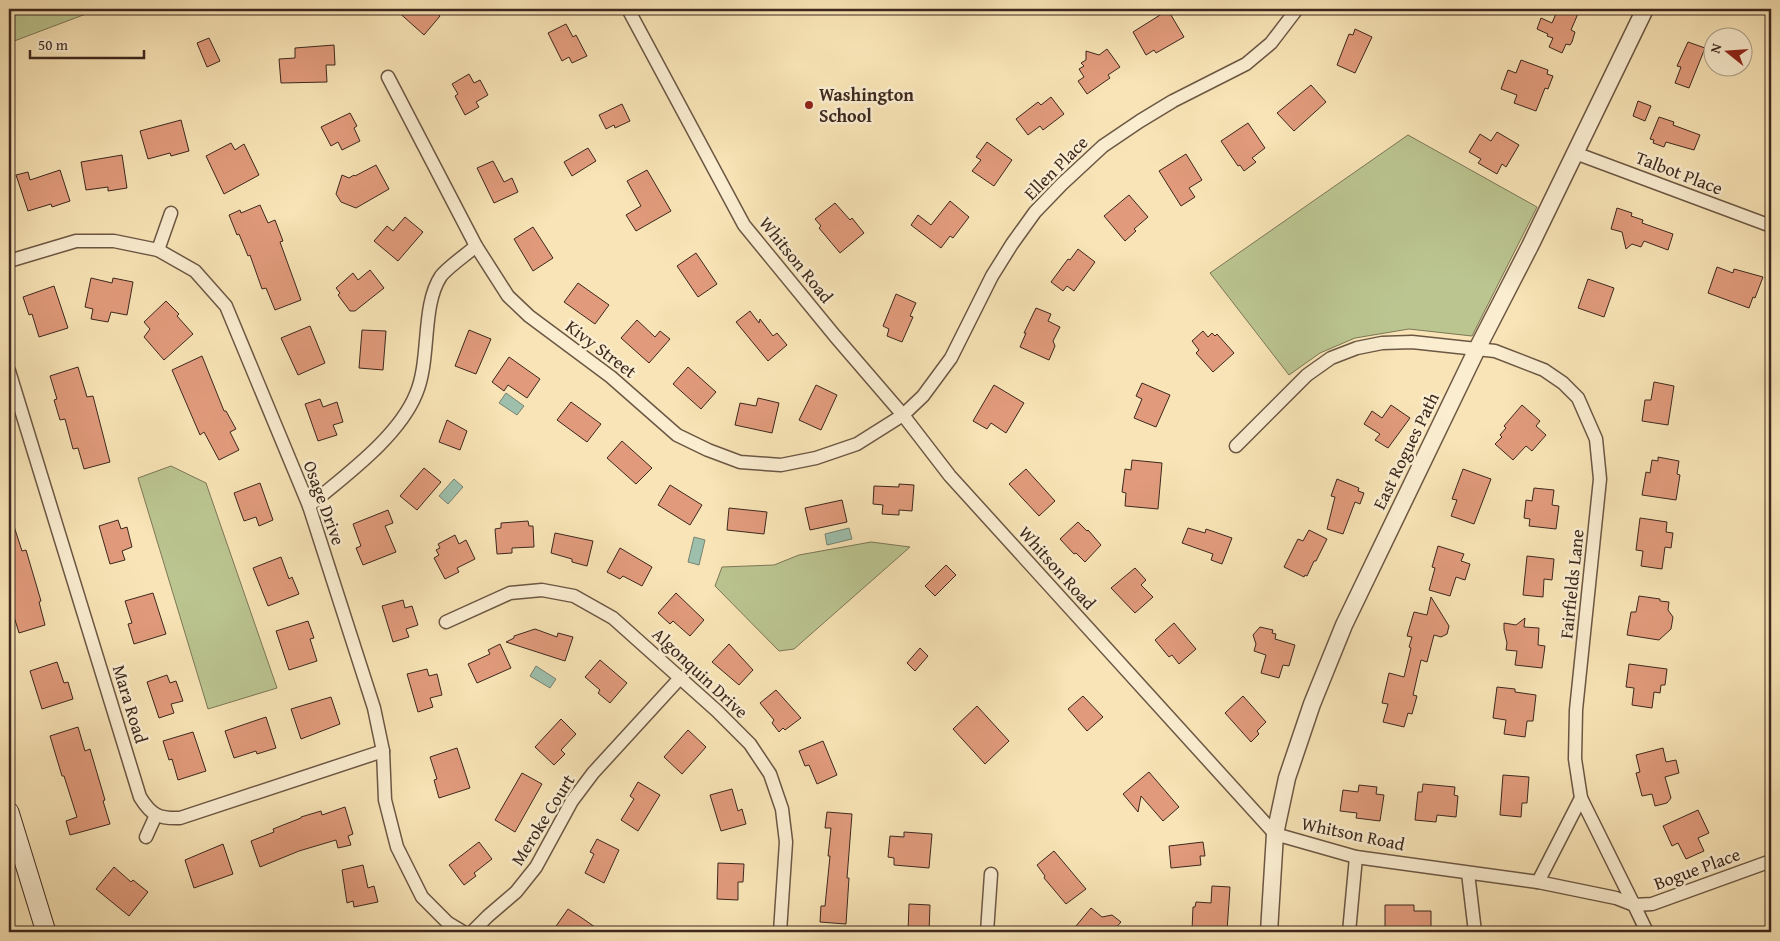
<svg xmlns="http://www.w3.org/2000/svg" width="1780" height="941" viewBox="0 0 1780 941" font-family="'Gentium Book Plus',serif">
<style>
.green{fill:#bbc590;stroke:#7c7657}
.water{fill:#9dbfac;stroke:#778373}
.building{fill:#e19b7c;stroke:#3d281e}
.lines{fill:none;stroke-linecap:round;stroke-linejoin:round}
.minor-casing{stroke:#6c5744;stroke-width:15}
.tertiary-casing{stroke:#6c5744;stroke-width:19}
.secondary-casing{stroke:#3d281e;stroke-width:21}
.minor{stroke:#faedd0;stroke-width:12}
.tertiary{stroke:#faedd0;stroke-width:16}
.secondary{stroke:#faedd0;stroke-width:19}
.poi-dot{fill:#8f2418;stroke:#faedd0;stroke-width:2}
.labels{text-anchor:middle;stroke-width:5;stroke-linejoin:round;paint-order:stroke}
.poi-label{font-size:18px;font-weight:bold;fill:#3d281e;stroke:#faedd0;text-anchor:start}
.street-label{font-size:18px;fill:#3d281e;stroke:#faedd0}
</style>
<rect width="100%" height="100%" fill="#f8e4b6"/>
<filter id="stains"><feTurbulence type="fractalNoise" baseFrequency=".004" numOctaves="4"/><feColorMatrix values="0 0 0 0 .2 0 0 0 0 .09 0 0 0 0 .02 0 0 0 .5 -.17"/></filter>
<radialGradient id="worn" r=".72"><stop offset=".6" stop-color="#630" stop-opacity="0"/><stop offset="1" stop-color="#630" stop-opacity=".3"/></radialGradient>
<g class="green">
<path d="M9,9H99L9,43Z"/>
<path d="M1408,135L1537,207L1472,336L1409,329L1355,338L1320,353L1289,375L1210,273Z"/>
<path d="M171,466L206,483L277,688L208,709L138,478Z"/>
<path d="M871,542L910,547L794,649L779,651L715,586L722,567L774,565L799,555Z"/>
</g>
<g class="water">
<path d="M506,393L524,406L517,415L499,403Z"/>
<path d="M454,479L463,487L448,504L439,496Z"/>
<path d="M849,528L852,539L827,545L825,534Z"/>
<path d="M694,537L705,540L699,565L688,562Z"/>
<path d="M536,666L556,679L550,688L530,676Z"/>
</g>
<g class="building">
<path d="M395,9H432L440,16L424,35Z"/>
<path d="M1558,9H1580L1571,30L1575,32L1572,42L1570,45L1566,44L1562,53L1549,47L1553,38L1547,36L1548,34L1537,29L1541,18L1552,23Z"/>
<path d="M1168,10L1184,37L1156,53L1154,50L1146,55L1133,32Z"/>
<path d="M566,24L573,37L576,35L587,56L572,63L569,57L562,61L548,33Z"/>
<path d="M1355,29L1372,37L1355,73L1337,65L1349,34L1353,35Z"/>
<path d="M209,38L220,61L207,67L197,43Z"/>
<path d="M1688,42L1705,48L1689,88L1675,83L1681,67L1677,66Z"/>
<path d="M334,45L335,65H326L327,82L281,83L279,59L295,58V48Z"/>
<path d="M1107,49L1120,67L1108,75L1110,78L1087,94L1078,81L1084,77L1079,69L1084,66L1081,63L1086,60V51L1099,55Z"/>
<path d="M1521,60L1548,70L1547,74L1553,76L1548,89L1545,88L1536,111L1514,103L1517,95L1501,89L1508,70L1516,73Z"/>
<path d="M469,74L474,83L480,80L488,95L476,102L479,107L465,115L455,96L458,94L452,84Z"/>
<path d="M1311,85L1326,102L1294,131L1277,113Z"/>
<path d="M1051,97L1064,114L1043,130L1040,126L1028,135L1016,119L1038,102L1041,105Z"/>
<path d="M1638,101L1651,106L1645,121L1633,116Z"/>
<path d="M622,104L630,121L615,128L614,125L606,129L599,115Z"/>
<path d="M350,113L357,126L354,128L360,141L342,150L338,142L331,146L321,127Z"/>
<path d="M1659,117L1674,122L1673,125L1700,135L1694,150L1666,142L1664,147L1653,143L1654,140L1650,139Z"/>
<path d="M181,120L189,151L171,156L170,153L148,159L140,131Z"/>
<path d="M1248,123L1265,148L1252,158L1256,162L1244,171L1240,165L1238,166L1221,141Z"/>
<path d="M1497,132L1519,145L1506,167L1502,164L1497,174L1478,163L1481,159L1469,152L1480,134L1491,141Z"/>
<path d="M987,142L1012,160L994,186L972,171L981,160L976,157Z"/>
<path d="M231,143L235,150L244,144L259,175L224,194L206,156Z"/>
<path d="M588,148L596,161L572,176L564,162Z"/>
<path d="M1186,154L1202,180L1189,188L1195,197L1181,206L1159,171Z"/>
<path d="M122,155L127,188L108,191V187L86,190L81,162Z"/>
<path d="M493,161L504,182L512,178L518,192L494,203L477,168Z"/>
<path d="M376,165L389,189L356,208L341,202L336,194L342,175L349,178L354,175L355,176Z"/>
<path d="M60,170L70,201L52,207L51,204L28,211L16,175L28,172L30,180Z"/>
<path d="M647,170L671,211L636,231L626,215L641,206L627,181Z"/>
<path d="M1129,195L1148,217L1134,229L1136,231L1125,241L1104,216Z"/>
<path d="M950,201L969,217L953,238L950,236L941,248L911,225L918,215L931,225Z"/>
<path d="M835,203L850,220L852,218L864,233L840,253L819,228L821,226L815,219Z"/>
<path d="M260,205L268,223L275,220L283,241L280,242L301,300L275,310L266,288L262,289L250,255L248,256L239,234L237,235L229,215L240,210L241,213Z"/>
<path d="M1617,208L1632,213L1631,216L1643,220L1642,223L1673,234L1668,250L1644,241L1641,247L1632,244L1626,249L1622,232L1611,229Z"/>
<path d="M405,217L423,232L398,261L374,241L387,226L393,231Z"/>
<path d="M533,227L553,258L533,271L514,239Z"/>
<path d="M1078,249L1095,262L1074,291L1067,286L1063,291L1051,282L1068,259L1070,260Z"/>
<path d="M696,253L717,284L698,297L677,266Z"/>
<path d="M1717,267L1733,273L1734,269L1763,277L1755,298L1753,297L1749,308L1708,293Z"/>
<path d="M370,270L384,288L355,311H350L338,295L340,293L336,288L353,273L358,280Z"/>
<path d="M91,278L112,283L113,278L133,282L127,315L111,312L108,322L91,319L93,309L85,307Z"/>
<path d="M1588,279L1614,288L1604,317L1578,308Z"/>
<path d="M578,283L609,305L595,324L564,302Z"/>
<path d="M54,286L68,328L39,337L32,314L29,315L23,297Z"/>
<path d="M896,294L916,303L910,316L913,317L902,342L887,336L889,329L883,326Z"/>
<path d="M166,301L179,314L177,316L193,334L164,360L144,337L150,329L144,322Z"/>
<path d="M1036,308L1051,314L1048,321L1060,327L1053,341L1055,346L1049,360L1020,347L1026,333H1024Z"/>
<path d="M750,311L759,323L760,319L773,336L777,333L787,345L768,361L736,322Z"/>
<path d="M637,320L655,337L660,331L670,339L649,363L621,338Z"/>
<path d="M310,326L325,363L298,375L281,338Z"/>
<path d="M362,330L386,331L383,370L359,368Z"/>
<path d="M469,330L491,339L476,374L455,366Z"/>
<path d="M1203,331L1208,337L1212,333L1215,336L1217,334L1234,353L1213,372L1196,353L1199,350L1192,341Z"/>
<path d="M202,356L224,411H226L236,429L230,432L239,450L219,460L204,432L200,435L172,370Z"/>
<path d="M509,357L540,379L527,398L508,385L504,391L492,382Z"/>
<path d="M78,367L87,397L93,396L110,462L84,469L78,448L73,449L65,419L60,420L54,400L57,399L50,376Z"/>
<path d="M688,367L716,392L701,409L673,384Z"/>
<path d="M1654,382L1674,386L1668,425L1642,421L1645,400H1651Z"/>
<path d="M1142,383L1170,395L1156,427L1134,418L1142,399L1136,396Z"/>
<path d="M816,385L837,395L821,430L799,420Z"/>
<path d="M994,385L1024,403L1006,433L991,423L987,429L973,421Z"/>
<path d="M758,398L779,403L772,433L735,425L740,403L756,406Z"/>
<path d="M320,399L323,407L337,402L343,422L333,425L337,435L318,441L305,404Z"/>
<path d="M571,402L601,424L587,442L557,420Z"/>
<path d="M1391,405L1410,418L1388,448L1375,440L1380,434L1364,424L1372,411L1382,418Z"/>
<path d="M1522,405L1540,421L1536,426L1546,435L1532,451L1526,446L1513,460L1495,444L1502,437L1500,435L1506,428L1504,426Z"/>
<path d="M447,420L467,431L460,450L439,442Z"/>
<path d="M622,441L652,468L636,484L607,458Z"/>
<path d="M1658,457L1679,461L1677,474L1680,475L1676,500L1642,495L1646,472L1650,473L1652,460L1658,461Z"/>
<path d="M1132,460L1162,463L1158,509L1125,506L1126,493L1122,492L1125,469L1131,470Z"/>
<path d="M424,468L441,482L417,510L400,496Z"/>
<path d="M1026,469L1055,501L1039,516L1009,484Z"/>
<path d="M1463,469L1491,479L1474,524L1451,516L1457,500L1452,499Z"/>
<path d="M1337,479L1359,488L1358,491L1364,493L1360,504L1355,502L1343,534L1327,529L1335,497L1331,496Z"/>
<path d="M260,483L273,520L259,526L256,517L244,521L234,493Z"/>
<path d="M899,484L914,485L912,511L899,510V515L882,514L883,505L873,504L874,486L899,487Z"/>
<path d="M670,485L702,505L690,525L658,505Z"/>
<path d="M1534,488L1554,490L1552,505L1559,506L1556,529L1529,526L1530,519L1524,518L1526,500L1532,501Z"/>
<path d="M842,500L847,522L810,530L805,508Z"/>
<path d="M729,508L767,512L764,534L727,530Z"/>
<path d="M388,510L393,523L385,526L396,552L363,565L356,548L361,546L353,524Z"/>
<path d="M9,517H11L22,551L26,550L41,601L39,602L45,625L19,633L9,600Z"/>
<path d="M1640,518L1667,522L1666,532L1673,533L1671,548L1665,547L1662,569L1641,566L1643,551L1636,550Z"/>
<path d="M118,520L121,529L127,527L132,547L122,551L125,560L110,564L99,526Z"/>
<path d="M528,521L529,526H533L534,547L512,548V553L497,554L495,529L501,528V523Z"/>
<path d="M1078,522L1087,531L1088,530L1101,545L1085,562L1076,553L1074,554L1060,539Z"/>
<path d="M1188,528L1205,533L1206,529L1232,538L1222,564L1211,560L1213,554L1182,543Z"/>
<path d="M1309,530L1327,539L1316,561H1314L1307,576L1305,575L1304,577L1284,567L1298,539L1303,541Z"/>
<path d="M555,533L593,541L587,566L572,562V559L551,553Z"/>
<path d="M455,535L459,544L466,540L475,559L457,568L459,572L445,579L434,558L439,555L436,550L440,548L438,544Z"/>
<path d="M1438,546L1464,554L1461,561L1470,564L1465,580L1456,577L1450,596L1429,590L1435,568L1432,567Z"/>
<path d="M620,548L652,567L642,586L623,576L620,579L607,572Z"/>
<path d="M1527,556L1554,559L1552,580L1544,579L1543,597L1523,595Z"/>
<path d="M281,557L289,579L292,577L299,594L268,606L253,568Z"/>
<path d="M946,565L956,575L935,596L925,586Z"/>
<path d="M1135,568L1146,580L1141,585L1153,597L1135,613L1111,588Z"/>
<path d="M153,593L166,634L134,644L128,624L132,623L125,601Z"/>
<path d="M676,593L704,620L690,636L673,621L670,624L658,613Z"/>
<path d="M1639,596L1660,599V601L1669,602L1668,610L1673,617L1671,629L1659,640L1627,635L1631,612H1636Z"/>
<path d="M1431,597L1449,626L1447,634L1441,637L1434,635L1427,662L1421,660L1413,695L1417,696L1412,714L1408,713L1404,727L1383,722L1388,704L1382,703L1389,673L1404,677L1411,648L1409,647L1412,637L1407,636L1414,612L1427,615Z"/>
<path d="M403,600L405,608L412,606L418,625L406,629L409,637L393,642L382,606Z"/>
<path d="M1525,618L1524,627L1539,628L1538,645L1545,646L1542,668L1515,665L1517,651L1506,650L1507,643L1504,630V623L1516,625Z"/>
<path d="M308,621L314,638L310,639L317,661L289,670L276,631Z"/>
<path d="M1174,623L1196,649L1179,664L1172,655L1169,657L1155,640Z"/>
<path d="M1260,627L1273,630L1272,633L1276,634L1275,639L1295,645L1289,666L1283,665L1279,678L1261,673L1266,655L1254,651L1256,644L1253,635Z"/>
<path d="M535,629L557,637L558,633L573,637L565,661L506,642L514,638V636Z"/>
<path d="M500,644L511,668L477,683L468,664L490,654L488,650Z"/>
<path d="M729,644L753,670L739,685L712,662Z"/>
<path d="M920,648L928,656L915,671L907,663Z"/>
<path d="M600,660L627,683L610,703L598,693L600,690L585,677Z"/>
<path d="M57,662L64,683L68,682L73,699L42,709L30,671Z"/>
<path d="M1629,664L1667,669L1665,685H1661L1660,693L1654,692L1652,708L1632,705L1634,688L1626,687Z"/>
<path d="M427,669L429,676L437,674L442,695L430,698L433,707L418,712L407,674Z"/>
<path d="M167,675L170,683L176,681L183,701L171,704L174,713L159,718L147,682Z"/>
<path d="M1497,687L1515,689V692L1536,695L1533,721H1527L1525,737L1504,734L1506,720L1493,718Z"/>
<path d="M776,690L801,718L785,730L783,728L779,732L772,723L774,720L760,703Z"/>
<path d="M1083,696L1103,717L1087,731L1068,709Z"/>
<path d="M1243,696L1266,722L1257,731L1259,734L1251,742L1225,713Z"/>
<path d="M331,697L340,724L301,739L291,709Z"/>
<path d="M977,706L1009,741L985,764L953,729Z"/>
<path d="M266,717L276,748L257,754L256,751L234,758L225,731Z"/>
<path d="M561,719L576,734L561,750L565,754L554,765L535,747Z"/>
<path d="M78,727L85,751L90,749L105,800L103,801L110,824L70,835L66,821L77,817L64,776H62L50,736Z"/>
<path d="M688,730L706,747L682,774L664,757Z"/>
<path d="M193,732L206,771L178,780L172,759L169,760L163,741Z"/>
<path d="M823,741L837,775L817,784L809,765L805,766L799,751Z"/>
<path d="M457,748L470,788L439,798L434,780L437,779L430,757Z"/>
<path d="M1663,748L1666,762L1676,760L1679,773L1665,777L1671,798L1667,803L1655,806L1652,794L1642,796L1636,773L1640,772L1636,755Z"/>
<path d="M1149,772L1179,807L1163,821L1141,796L1138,812L1123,794Z"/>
<path d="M522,773L542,784L515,832L495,820Z"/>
<path d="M1503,775L1529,777L1527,803H1522L1521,817L1500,815Z"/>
<path d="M638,782L660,795L638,831L621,820L634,799L630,796Z"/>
<path d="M1423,784L1455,787L1454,795L1458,796L1456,817L1437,815L1436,822L1415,820L1418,792H1422Z"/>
<path d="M1359,785L1377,787L1376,794L1384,795L1380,821L1356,818L1357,813L1340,811L1343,790L1358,792Z"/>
<path d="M732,789L738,811L742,809L746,824L721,831L710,795Z"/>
<path d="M345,807L353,834L348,836L351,845L338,848L336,840L299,851L260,867L251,841L274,832L273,829L301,818V817L321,811L322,815Z"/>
<path d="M1698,810L1709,833L1698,838L1704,851L1686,859L1678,843L1672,846L1663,826Z"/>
<path d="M827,812L852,814L847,878H849L846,924L820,922L821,906H825L830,856H828L831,828H825Z"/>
<path d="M904,832L932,834L929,868L894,865V858L888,857L890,836L904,837Z"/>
<path d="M597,839L619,850L604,883L585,873L594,854L590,852Z"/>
<path d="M479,842L492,859L474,873L476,876L464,885L449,865Z"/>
<path d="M1203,842L1205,856H1200L1201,865L1171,868L1169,846Z"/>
<path d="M223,844L233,874L194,888L185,860Z"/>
<path d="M1054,851L1086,889L1066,904L1044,878L1045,876L1037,865Z"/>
<path d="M718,863L744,864L743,882H738V900L717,899Z"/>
<path d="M363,865L368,888L374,886L378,902L354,907L353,901L347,903L342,870Z"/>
<path d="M114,867L131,882L133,880L148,892L129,916L96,889Z"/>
<path d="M1212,886L1230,887L1227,931L1192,930L1193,907H1195L1196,902L1211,903Z"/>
<path d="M909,904L930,905L929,932H908Z"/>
<path d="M1385,905H1414V911H1431V932L1385,931Z"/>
<path d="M1091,908L1102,917L1112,915L1121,922L1112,932H1071Z"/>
<path d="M568,909L582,918L602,932H552Z"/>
</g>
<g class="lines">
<g class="minor-casing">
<g id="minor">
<path d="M628,9L744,225L835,336L903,415L950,476L1275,834L1356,857L1538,882L1616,898L1634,905L1647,932"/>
<path d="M388,77L476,246L508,296L529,316L611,377L677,435L708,450L740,462L781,465L816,458L857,444L903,415L923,396L951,358L992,276L1012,244L1035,212L1062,184L1103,146L1140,121L1173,101L1246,64L1271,43L1297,9"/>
<path d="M1575,153L1771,226"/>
<path d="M158,250L171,213"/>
<path d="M9,261L76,241H114L158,250L195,271L226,306L309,506L374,708L383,751L385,800L397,847L422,897L448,923L463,932"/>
<path d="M9,371L140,797C151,815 159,819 180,818L383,751"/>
<path d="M1236,446L1307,375L1331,358L1357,348L1382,343L1412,342L1495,351L1544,370L1563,383L1578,398L1596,439L1600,479L1576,710L1575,759L1581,798L1538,882"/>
<path d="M309,506C344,476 398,438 416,394C431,359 421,306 441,276C448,267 467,254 476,246"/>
<path d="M446,622L510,593L542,590L574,596L613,618L717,711L750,744L770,774L782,809L786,842L780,932"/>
<path d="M1581,798L1634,905L1652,904L1771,861"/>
<path d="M146,837L156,815"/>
<path d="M1468,873L1475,932"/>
<path d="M472,932L488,916L516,892L536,867L572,801L593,773L680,678"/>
<path d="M987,932L991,874"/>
<path d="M1349,932L1356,857"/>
</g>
</g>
<g class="tertiary-casing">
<path id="tertiary" d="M1269,932L1275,834L1287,778L1312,704L1344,625L1477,349L1530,246L1645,9"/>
</g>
<g class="secondary-casing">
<path id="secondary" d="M9,812L46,932"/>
</g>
<use href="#minor" class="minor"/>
<use href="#tertiary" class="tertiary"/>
<use href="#secondary" class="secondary"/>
</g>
<circle class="poi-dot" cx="809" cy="105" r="5"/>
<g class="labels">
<g class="poi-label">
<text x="819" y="101">Washington<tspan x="819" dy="21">School</tspan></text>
</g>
<g class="street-label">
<text transform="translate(1056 168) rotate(-45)" y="6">Ellen Place</text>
<text transform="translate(1679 173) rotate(21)" y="6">Talbot Place</text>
<text transform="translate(796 260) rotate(51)" y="6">Whitson Road</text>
<text transform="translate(601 349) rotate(37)" y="6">Kivy Street</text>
<text transform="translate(1406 451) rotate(-64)" y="6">East Rogues Path</text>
<text transform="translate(324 503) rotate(70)" y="6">Osage Drive</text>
<text transform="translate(1057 568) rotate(48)" y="6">Whitson Road</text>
<text transform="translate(1572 584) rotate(-84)" y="6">Fairfields Lane</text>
<text transform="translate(700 673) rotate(43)" y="6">Algonquin Drive</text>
<text transform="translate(130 704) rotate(73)" y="6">Mara Road</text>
<text transform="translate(543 820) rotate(-58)" y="6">Meroke Court</text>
<text transform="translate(1353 834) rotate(12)" y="6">Whitson Road</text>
<text transform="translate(1697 869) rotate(-20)" y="6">Bogue Place</text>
</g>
</g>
<rect width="1780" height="941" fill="none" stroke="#f8e4b6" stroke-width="30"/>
<rect x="10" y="10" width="1760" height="921" fill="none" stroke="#3d281e" stroke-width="2.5"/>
<rect x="15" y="15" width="1750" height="911" fill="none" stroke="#3d281e"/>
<g transform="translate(1728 52) rotate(287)"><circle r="24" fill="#faedd0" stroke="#ae9e89"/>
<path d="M0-4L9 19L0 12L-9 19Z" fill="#8f2418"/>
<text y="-8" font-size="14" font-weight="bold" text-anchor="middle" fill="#3d281e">N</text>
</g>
<path d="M30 50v8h114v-8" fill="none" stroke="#3d281e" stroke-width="2.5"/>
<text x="38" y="50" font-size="15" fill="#3d281e" stroke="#faedd0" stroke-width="4" paint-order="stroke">50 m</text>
<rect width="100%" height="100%" filter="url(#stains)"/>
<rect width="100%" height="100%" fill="url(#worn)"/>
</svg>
